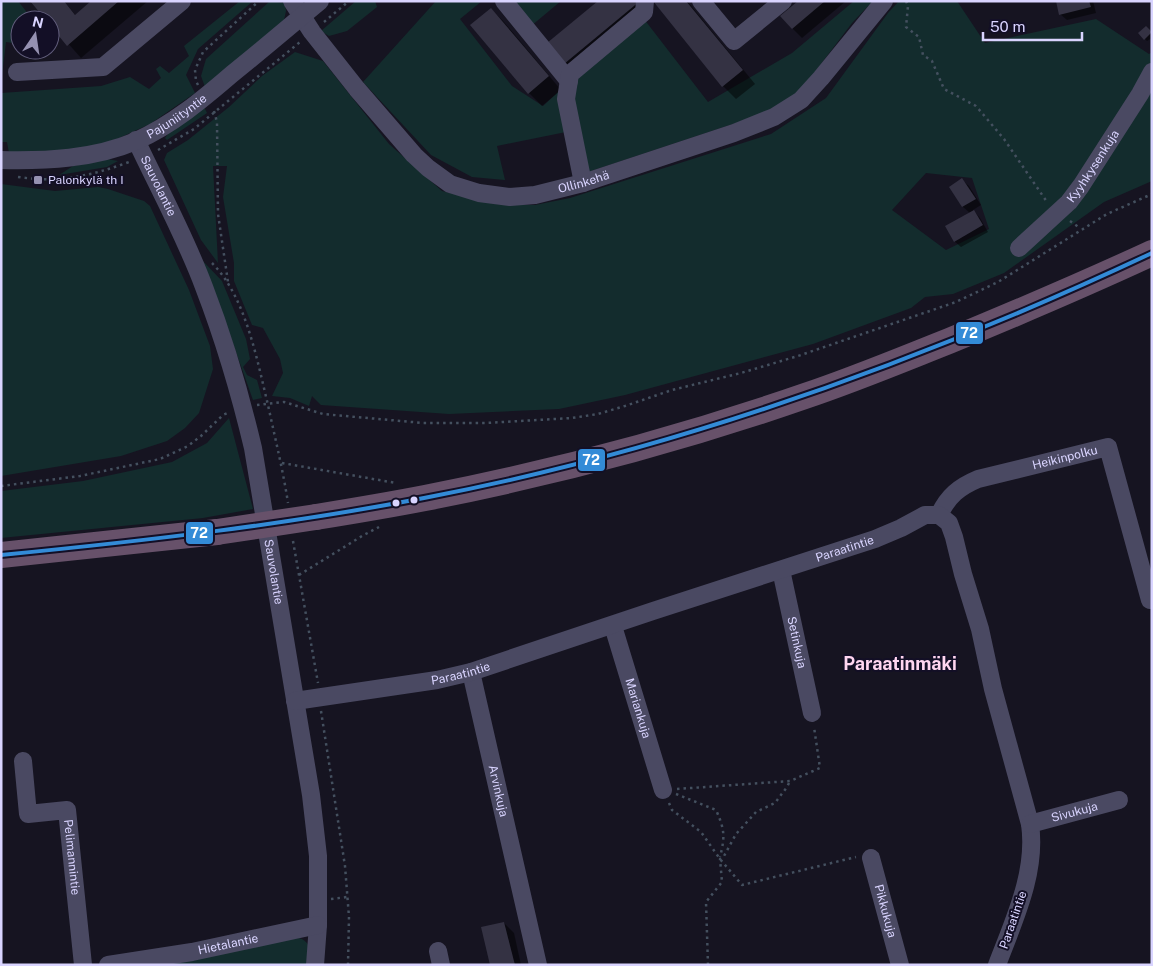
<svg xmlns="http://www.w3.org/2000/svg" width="1153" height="966" viewBox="0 0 1153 966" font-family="'Public Sans',sans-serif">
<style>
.green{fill:#132c2d;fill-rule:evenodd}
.shadow{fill:#0007}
.building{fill:#343243}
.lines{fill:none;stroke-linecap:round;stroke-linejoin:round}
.path{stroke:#44505f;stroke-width:2.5;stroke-dasharray:2.5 4;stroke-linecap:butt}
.minor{stroke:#4a4962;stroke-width:18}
.highway{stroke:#67516a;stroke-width:26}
.highway-bridge{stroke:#67516a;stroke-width:26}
.bus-1-casing{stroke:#130f26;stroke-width:8}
.bus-1{stroke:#338bd7;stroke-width:4}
.poi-dot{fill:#9591b1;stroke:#130f26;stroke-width:2}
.bus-dot{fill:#d9d4ff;stroke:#130f26;stroke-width:2}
.labels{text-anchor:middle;stroke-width:4;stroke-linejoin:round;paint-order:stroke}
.street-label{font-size:12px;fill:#d9d4ff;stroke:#130f26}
.poi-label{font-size:12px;fill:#d9d4ff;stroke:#130f26;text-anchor:start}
.district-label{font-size:18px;font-weight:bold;fill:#ffd6f0;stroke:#130f26}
.line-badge{stroke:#130f26;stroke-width:2}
.badge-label{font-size:14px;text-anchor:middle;font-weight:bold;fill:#fff}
</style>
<rect width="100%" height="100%" fill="#161421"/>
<g class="green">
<path d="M1,1H18L33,20H20V44L6,42L1,84Z"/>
<path d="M240,1H253L198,49L186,75L195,93L150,124L108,143L60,152L9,153L7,142H1V93L101,86L130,77L149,89L161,78L156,69L160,66L169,73L189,56L184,46Z"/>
<path d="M270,1L285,3L286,11L284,20L205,87L201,76L206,59Z"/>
<path d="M356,1H375L377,7L347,31L329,36L321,31Z"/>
<path d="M436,1H482L460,19L512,86L543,106L559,91L566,132L497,146L505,180L472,177L431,155L363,82Z"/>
<path d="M511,1H561L531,26Z"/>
<path d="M854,1H873L852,23L802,89L775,110L588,172L571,93L575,75L644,19L708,102L792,53Z"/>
<path d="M899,1H957L985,43L1096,19L1149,54L1152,52V181L1104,202L1004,273L953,294L925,297L911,308L813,344L625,395L559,409L449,414L321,405L312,396L309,406L290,398L272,396L283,373L280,359L263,328L252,325L234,281V263L223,197L227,166H213L218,263L201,240L164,160L167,153L188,140L229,107L262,76L295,52L323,61L389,144L442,191L495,204L535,205L570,198L771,134L826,98L888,13ZM926,173L972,178L989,229L946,250L892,210Z"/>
<path d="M204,107L207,113L167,140L165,138L171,130Z"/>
<path d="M107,159L118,161L107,167L59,175L73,166Z"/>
<path d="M1,184L55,191L98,187L108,189L144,201L150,206L189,290L210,346L213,369L199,413L185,428L167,441L121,456L1,476Z"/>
<path d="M200,258L222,281L246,339L250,359L243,367L247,375L257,380L262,398L253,400L216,296Z"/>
<path d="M229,418L253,509L203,518L1,538V491L83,481L172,462L207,443Z"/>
<path d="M299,938C312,942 310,953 311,965H146Z"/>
</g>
<g class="shadow">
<path d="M64,1L76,16L93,1H148L81,58L50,23V20H47Z"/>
<path d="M640,1L652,15L578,76L549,44Z"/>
<path d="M654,1H687L755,84L736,99L723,86Z"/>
<path d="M800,1H846L802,38L792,28Z"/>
<path d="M1057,1H1093L1096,13L1067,20L1060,14Z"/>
<path d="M491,9L504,22L561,90L542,106L529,93Z"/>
<path d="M1146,27L1152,33V38L1147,41L1139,33Z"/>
<path d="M962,180L969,186L981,205L973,210L980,218L988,232L961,247L954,241L970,213L963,207L950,187Z"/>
<path d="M504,923L514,933L521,965H491Z"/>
</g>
<g class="building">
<path d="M30,1H64L75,15L91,1H119L67,46L50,25V20H46Z"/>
<path d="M598,1H640L564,64L547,43Z"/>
<path d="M653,1H686L743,70L722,87Z"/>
<path d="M798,1H825L792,29L780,16Z"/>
<path d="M1056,1H1089L1091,7L1059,15Z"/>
<path d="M491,8L549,76L528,94L470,25Z"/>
<path d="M1146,26L1152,32L1144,40L1138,33Z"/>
<path d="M962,178L976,199L962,207L949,187Z"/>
<path d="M974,210L983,225L954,242L945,226Z"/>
<path d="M504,922L515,965H490L481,927Z"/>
</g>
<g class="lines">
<g class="path">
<path d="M906,1L908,6L906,27L919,37L923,55L932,61L944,89L976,106L1004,139L1047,202"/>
<path d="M324,22L349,1"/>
<path d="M198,85L196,81L195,70L203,52L259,1"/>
<path d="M214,111L217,122L218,214L228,282"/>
<path d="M158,150L194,129L300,42"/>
<path d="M18,177C59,183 91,176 129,162"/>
<path d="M1070,221L1080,228"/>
<path d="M212,263C246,297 257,360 268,405C275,438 283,470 288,503"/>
<path d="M257,405L284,402L323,414L423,423H485L572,418L598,414L625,406L672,390L741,373L798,356L956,302L998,282L1107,214L1152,194"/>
<path d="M282,463L396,483"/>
<path d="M1,486L80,476L160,459L188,446L201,436L223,415L230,412"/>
<path d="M293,541L318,683"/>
<path d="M299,575L362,536L379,527"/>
<path d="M321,711L345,866L349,917L348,965"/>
<path d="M677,789L790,781L820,768L814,727"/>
<path d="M676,794L716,810C725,830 725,837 720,857"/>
<path d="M669,803L672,810L701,832L720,859L742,885L856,857"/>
<path d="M331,899L347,897"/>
<path d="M708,965L706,902L722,882L720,859L724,856L736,834L747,822L756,812L775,803L787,787L790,781"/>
</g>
<g class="minor">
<path id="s1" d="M292,1L312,32L357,89L414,155L428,168L450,184L479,193L510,197L535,195L583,183L734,133L774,117L801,100L821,78L884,1"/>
<path d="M504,1L569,81"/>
<path d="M701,1L734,41L783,1"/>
<path d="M17,72L103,67L182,1"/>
<path id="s2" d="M136,140C159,189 185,236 204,287C224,339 240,393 253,448L311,795L318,856V925L315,965"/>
<path id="s3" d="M1,160C46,161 94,159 136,141C172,125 203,99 232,74C262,50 291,25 320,1"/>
<path d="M583,183L566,99L570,74L644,12L645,1"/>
<path id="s4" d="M1019,248L1069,202L1081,186L1140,94L1152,72"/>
<path id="s5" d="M939,515C948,496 959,487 978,479L1108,447L1150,600"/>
<path id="s6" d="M781,570L812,713"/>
<path id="s7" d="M613,626L663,790"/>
<path id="s8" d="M471,672L538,965"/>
<path id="s9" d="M295,701L437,680L471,672L653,611L875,539L901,528L925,515H939L949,523L954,537L963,574L980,629L993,689L1030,824C1037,872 1014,920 997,965"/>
<path id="s10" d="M23,761L28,814L67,810L83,965"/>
<path id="s11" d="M1030,824L1119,800"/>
<path id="s12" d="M871,858L900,965"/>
<path d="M438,951L441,965"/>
<path id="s13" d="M108,965L192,952L318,925"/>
</g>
<g class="highway">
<path d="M316,517C353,511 389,505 425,498C553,473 681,439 805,396C853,380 901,360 949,341C1017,313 1085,284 1152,253"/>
<path d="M1,555L217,532"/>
</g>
<path class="highway-bridge" d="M217,532L316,517"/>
<g class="bus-1-casing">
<path id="bus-1" d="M1,555C143,541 284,525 424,498C676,450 920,362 1152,253"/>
</g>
<use href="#bus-1" class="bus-1"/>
</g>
<rect class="poi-dot" x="33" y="175" width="10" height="10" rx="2.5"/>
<g class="bus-dot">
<circle cx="414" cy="500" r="4.5"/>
<circle cx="396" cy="503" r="4.5"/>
</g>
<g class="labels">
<g class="street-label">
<text dy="4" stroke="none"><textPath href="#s3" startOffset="185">Pajuniityntie</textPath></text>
<text dy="4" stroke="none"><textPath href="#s4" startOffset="111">Kyyhkysenkuja</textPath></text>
<text dy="4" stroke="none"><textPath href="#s1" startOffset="380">Ollinkehä</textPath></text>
<text dy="4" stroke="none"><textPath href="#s2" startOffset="51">Sauvolantie</textPath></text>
<text dy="4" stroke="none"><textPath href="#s5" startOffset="144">Heikinpolku</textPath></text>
<text dy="4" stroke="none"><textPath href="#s9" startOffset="572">Paraatintie</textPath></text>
<text dy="4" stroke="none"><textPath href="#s2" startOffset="456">Sauvolantie</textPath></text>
<text dy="4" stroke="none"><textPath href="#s6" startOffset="74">Setinkuja</textPath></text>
<text dy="4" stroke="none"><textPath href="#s9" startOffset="168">Paraatintie</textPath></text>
<text dy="4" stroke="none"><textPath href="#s7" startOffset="86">Mariankuja</textPath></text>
<text dy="4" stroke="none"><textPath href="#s8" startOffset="122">Arvinkuja</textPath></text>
<text dy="4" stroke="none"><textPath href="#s11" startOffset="46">Sivukuja</textPath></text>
<text dy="4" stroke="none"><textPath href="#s10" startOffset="140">Pelimannintie</textPath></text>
<text dy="4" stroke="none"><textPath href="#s12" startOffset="55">Pikkukuja</textPath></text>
<text transform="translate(1013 920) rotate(-71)" y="4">Paraatintie</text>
<text dy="4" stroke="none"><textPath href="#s13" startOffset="122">Hietalantie</textPath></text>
</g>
<g class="poi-label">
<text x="48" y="184">Palonkylä th I</text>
</g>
<g class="district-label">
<text x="900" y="670">Paraatinmäki</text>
</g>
</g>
<g class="line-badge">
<rect x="955" y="321" width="29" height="24" rx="5" fill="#338bd7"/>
<rect x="577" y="448" width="29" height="24" rx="5" fill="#338bd7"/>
<rect x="185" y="521" width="29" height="24" rx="5" fill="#338bd7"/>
</g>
<g class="badge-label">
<text x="969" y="338">72</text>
<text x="591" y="465">72</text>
<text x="199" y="538">72</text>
</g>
<rect width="1153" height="966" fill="none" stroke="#d9d4ff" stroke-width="5"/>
<g transform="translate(35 35) rotate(13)"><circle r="24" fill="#130f26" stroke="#625e7d"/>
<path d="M0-4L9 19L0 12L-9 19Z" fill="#9591b1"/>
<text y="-8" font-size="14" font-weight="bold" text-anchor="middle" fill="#d9d4ff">N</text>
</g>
<path d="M983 32v8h99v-8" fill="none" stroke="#d9d4ff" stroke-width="2.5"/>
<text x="990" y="32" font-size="15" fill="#d9d4ff" stroke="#130f26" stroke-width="4" paint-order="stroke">50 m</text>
</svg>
